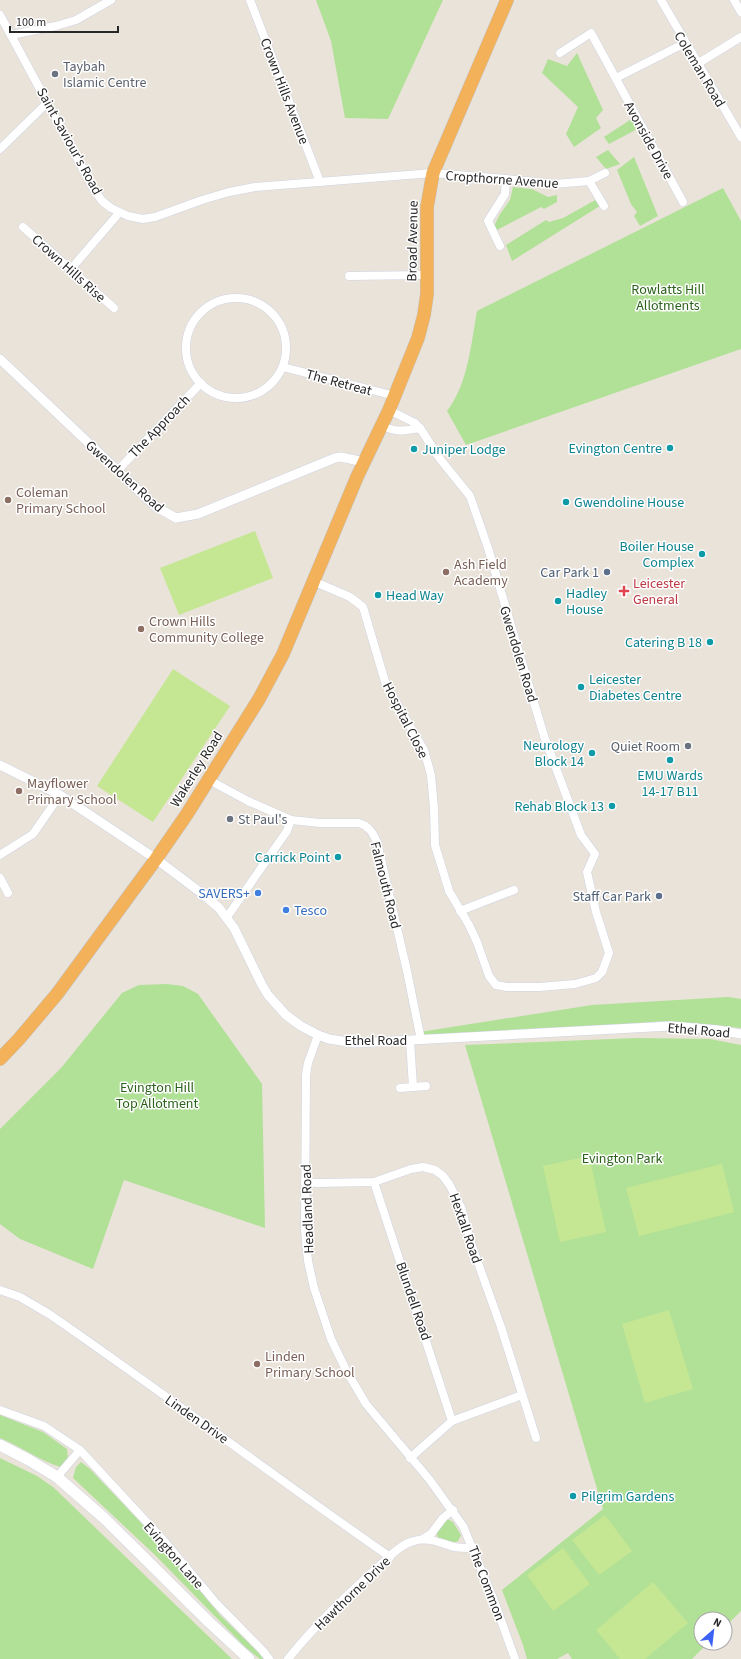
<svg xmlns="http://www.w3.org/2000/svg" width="741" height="1659" viewBox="0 0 741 1659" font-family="'Source Sans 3',sans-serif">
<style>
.green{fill:#b1e097}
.pitch{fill:#c5e793}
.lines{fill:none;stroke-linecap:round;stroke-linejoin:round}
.minor-casing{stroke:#cfd3e1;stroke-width:9}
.tertiary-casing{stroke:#cfd3e1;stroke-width:10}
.secondary-casing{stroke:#cfd3e1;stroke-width:12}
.trunk-casing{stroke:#c3c3c3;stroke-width:14}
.minor{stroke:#fff;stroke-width:8}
.tertiary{stroke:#fff;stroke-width:9}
.secondary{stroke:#fff;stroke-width:11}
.trunk{stroke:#f3b159;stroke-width:13}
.worship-dot{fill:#6b7280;stroke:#fff;stroke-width:1.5}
.culture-dot{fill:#0f9aa8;stroke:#fff;stroke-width:1.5}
.education-dot{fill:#8d6e63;stroke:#fff;stroke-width:1.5}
.service-dot{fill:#5c6f8a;stroke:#fff;stroke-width:1.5}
.health-dot{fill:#e0444e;stroke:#fff;stroke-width:1.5}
.shop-dot{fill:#3f7fe0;stroke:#fff;stroke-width:1.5}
.labels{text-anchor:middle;stroke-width:3;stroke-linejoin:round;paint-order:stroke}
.worship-label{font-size:14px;fill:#5b616d;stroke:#fff;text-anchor:start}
.street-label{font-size:14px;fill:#282828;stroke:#fff}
.park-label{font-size:14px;fill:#2b621b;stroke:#fff}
.culture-label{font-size:14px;fill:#0d838f;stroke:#fff;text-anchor:end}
.education-label{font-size:14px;fill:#785e54;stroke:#fff;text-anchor:start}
.service-label{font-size:14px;fill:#4e5e75;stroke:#fff;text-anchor:end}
.health-label{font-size:14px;fill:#be3a42;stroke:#fff;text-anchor:start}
.shop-label{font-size:14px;fill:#366cbe;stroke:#fff;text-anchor:end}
</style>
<rect width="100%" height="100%" fill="#eae3da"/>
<g class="green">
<path d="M316,0H443L388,119L345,118L331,41Z"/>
<path d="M577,53L603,110L596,118L601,128L574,147L566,134L578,107L542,73L548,59L567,66Z"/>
<path d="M633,118L641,127L609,144L604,137Z"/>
<path d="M608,150L620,164L606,169L596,157Z"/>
<path d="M634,157L658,216L640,226L634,216L637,212L631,204L617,170Z"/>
<path d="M513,187L532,189L548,197L557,195V202L544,209L541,207L497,230L494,226L500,214L510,200Z"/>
<path d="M723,188L741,221V349L466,445L447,411C468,384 471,344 477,311Z"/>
<path d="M599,198L603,204L512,261L506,245L546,220L549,222L563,218Z"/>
<path d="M167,984L183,986L198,994L262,1084L265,1228L124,1180L93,1269L20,1239L0,1224V1129L61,1068L122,993L139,985Z"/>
<path d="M728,997L741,999V1028L666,1021L421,1040L420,1032L592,1005Z"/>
<path d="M636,1038L710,1039L741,1045V1611L725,1627V1619H701V1643H708L692,1659H572L568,1653L557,1659H527L523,1645L502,1590L603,1509L465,1045Z"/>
<path d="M0,1415L43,1432L67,1449L68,1459L60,1467C41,1461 19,1446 0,1438Z"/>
<path d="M0,1458L37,1476L53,1487L232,1659H0Z"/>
<path d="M81,1462L90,1469L167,1550L220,1615L253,1647L264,1659H260L245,1647L155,1555L73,1478L76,1467Z"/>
<path d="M447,1519L453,1522L461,1535L458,1541L453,1543L439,1540L436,1532Z"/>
</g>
<g class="pitch">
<path d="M255,531L273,578L179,615L160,568Z"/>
<path d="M173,669L230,706L153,822L97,786Z"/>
<path d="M589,1156L606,1232L560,1242L543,1166Z"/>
<path d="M722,1164L734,1212L639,1236L626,1188Z"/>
<path d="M669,1310L693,1389L645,1403L622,1324Z"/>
<path d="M605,1515L632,1551L599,1575L572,1540Z"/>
<path d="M563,1548L590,1584L553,1611L527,1575Z"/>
<path d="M653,1582L688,1623L645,1659H620L596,1630Z"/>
</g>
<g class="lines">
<g class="minor-casing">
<g id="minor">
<path d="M250,0L320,182"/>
<path d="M661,0L741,137"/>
<path d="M734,0L741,12"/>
<path d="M0,15L95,191L102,201L111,208L128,216L143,219L155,217L202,200L229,192L255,187L433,173L506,179L555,184L589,181L604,206"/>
<path d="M11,35L56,26L76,20L111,0"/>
<path d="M560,53L591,33L683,202"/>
<path d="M697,64L741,37"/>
<path d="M616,78L685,43"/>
<path d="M0,149L48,102"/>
<path d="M589,181L605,173"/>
<path d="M23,227L114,308"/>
<path d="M500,246L488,221L505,194L506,179"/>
<path d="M70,270L119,213"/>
<path d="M349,276L427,275"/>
<circle cx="236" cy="348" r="50"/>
<path d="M283,367L395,396"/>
<path d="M381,425C398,433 402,431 420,428"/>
<path d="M118,470L201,383"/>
<path d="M313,581L350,597L363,607L386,685L424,750L431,775L434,808L435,845L449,891L469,925L477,942L489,976L496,985L507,987H539L575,984L596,978L602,972L609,953L596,912L587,872L595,854L581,835L544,736L488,548L470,496L440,459L420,428L415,423L389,410"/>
<path d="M209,780L248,801L291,820L320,823H359C369,826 373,833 377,842L407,971L421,1040"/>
<path d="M0,855L33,834L60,795"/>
<path d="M0,878L8,893"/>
<path d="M460,911L514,890"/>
<path d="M227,917L287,831L291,820"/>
<path d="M318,1035L308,1063L306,1075L305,1230L308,1261L314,1288L331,1339L346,1370L366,1404L429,1479L463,1526L493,1598L515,1659"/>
<path d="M410,1040L413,1087"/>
<path d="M400,1088L426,1086"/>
<path d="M305,1182L317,1183L374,1182L411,1169L423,1167L435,1170L443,1176L449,1184L461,1207L472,1246L501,1327L536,1438"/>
<path d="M374,1182L452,1421"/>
<path d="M0,1290L20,1297L49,1314C164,1393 275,1477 390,1557"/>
<path d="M0,1410L44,1426L80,1450"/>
<path d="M410,1458L452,1421L522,1395"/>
<path d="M57,1477L80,1450L165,1542L216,1603L263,1651L269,1659"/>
<path d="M423,1539L431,1534L443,1518L453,1510"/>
<path d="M288,1659C315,1625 347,1595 379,1566C389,1557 401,1544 414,1541C428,1536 442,1544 455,1547C461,1548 467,1548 473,1548"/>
</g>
</g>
<g class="tertiary-casing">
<g id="tertiary">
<path d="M0,359L155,506L176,518L198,514L335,458L341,457L364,462"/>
<path d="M0,765L60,795L156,859L204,895L219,908L234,928L262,985L268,995L286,1015L301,1026L318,1035L329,1039L355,1043L671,1026L718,1030L741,1034"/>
</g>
</g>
<g class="secondary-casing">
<path id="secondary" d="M0,1445L29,1460L57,1477L104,1518L209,1622L249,1659"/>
</g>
<g class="trunk-casing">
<path id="trunk" d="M0,1059L19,1039L57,994L156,859L187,814L259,699L283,654L357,477L389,410L418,338L424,315L427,294V207L433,173L507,0"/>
</g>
<use href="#minor" class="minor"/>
<use href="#tertiary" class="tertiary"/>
<use href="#secondary" class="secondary"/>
<use href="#trunk" class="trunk"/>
</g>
<g class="worship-dot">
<circle cx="55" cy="74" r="4"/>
<circle cx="688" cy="746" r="4"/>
<circle cx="230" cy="819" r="4"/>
</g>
<g class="culture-dot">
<circle cx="670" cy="448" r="4"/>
<circle cx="414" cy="449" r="4"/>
<circle cx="566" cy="502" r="4"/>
<circle cx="702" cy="554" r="4"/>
<circle cx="378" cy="595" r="4"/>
<circle cx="558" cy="601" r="4"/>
<circle cx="710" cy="642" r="4"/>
<circle cx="581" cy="687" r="4"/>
<circle cx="592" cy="753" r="4"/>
<circle cx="670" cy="760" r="4"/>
<circle cx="612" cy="806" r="4"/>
<circle cx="338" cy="857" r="4"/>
<circle cx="573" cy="1496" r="4"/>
</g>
<g class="education-dot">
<circle cx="8" cy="500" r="4"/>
<circle cx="446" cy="572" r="4"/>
<circle cx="141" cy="629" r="4"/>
<circle cx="19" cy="791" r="4"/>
<circle cx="257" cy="1364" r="4"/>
</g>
<g class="service-dot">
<circle cx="607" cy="572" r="4"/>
<circle cx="659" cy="896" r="4"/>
</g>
<path class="health-dot" d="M622 585h4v4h4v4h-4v4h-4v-4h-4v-4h4z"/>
<g class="shop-dot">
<circle cx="258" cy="893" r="4"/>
<circle cx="286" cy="910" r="4"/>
</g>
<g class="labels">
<g class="worship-label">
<text x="63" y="71">Taybah<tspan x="63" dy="16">Islamic Centre</tspan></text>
<text x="680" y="751" text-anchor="end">Quiet Room</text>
<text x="238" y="824">St Paul's</text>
</g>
<g class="street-label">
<text transform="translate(700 69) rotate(59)" y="5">Coleman Road</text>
<text transform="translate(285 91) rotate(69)" y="5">Crown Hills Avenue</text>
<text transform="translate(649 140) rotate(61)" y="5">Avonside Drive</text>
<text transform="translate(70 141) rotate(61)" y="5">Saint Saviour's Road</text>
<text transform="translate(502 179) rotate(4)" y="5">Cropthorne Avenue</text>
<text transform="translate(412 241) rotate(-89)" y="5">Broad Avenue</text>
<text transform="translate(69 268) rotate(42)" y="5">Crown Hills Rise</text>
<text transform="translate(339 382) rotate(15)" y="5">The Retreat</text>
<text transform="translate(159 426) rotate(-46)" y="5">The Approach</text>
<text transform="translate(125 476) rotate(42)" y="5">Gwendolen Road</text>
<text transform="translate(519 654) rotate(73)" y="5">Gwendolen Road</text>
<text transform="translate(406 720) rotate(63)" y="5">Hospital Close</text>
<text transform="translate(196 769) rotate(-58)" y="5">Wakerley Road</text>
<text transform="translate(386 885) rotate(76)" y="5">Falmouth Road</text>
<text transform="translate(699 1030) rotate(5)" y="5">Ethel Road</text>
<text x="376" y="1045">Ethel Road</text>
<text transform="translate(307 1209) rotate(-92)" y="5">Headland Road</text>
<text transform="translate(466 1228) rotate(71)" y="5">Hextall Road</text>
<text transform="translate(414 1301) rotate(71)" y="5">Blundell Road</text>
<text transform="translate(197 1419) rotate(35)" y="5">Linden Drive</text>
<text transform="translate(174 1555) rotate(49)" y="5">Evington Lane</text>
<text transform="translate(487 1583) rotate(69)" y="5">The Common</text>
<text transform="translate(352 1593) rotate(-44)" y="5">Hawthorne Drive</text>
</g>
<g class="park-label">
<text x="668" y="294">Rowlatts Hill<tspan x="668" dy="16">Allotments</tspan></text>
<text x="157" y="1092">Evington Hill<tspan x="157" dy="16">Top Allotment</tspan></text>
<text x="622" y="1163">Evington Park</text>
</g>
<g class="culture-label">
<text x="662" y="453">Evington Centre</text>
<text x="422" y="454" text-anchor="start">Juniper Lodge</text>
<text x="574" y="507" text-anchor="start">Gwendoline House</text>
<text x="694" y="551">Boiler House<tspan x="694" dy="16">Complex</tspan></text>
<text x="566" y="598" text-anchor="start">Hadley<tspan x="566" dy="16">House</tspan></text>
<text x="386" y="600" text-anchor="start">Head Way</text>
<text x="702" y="647">Catering B 18</text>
<text x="589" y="684" text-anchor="start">Leicester<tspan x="589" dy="16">Diabetes Centre</tspan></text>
<text x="584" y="750">Neurology<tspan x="584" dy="16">Block 14</tspan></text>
<text x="670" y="780" text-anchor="middle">EMU Wards<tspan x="670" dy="16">14-17 B11</tspan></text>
<text x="604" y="811">Rehab Block 13</text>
<text x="330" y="862">Carrick Point</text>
<text x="581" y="1501" text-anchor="start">Pilgrim Gardens</text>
</g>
<g class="education-label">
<text x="16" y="497">Coleman<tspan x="16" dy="16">Primary School</tspan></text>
<text x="454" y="569">Ash Field<tspan x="454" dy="16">Academy</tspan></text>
<text x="149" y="626">Crown Hills<tspan x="149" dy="16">Community College</tspan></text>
<text x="27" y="788">Mayflower<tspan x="27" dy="16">Primary School</tspan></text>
<text x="265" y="1361">Linden<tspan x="265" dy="16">Primary School</tspan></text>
</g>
<g class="service-label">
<text x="599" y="577">Car Park 1</text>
<text x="651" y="901">Staff Car Park</text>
</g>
<g class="health-label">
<text x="633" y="588">Leicester<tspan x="633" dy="16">General</tspan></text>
</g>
<g class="shop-label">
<text x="250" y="898">SAVERS+</text>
<text x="294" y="915" text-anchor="start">Tesco</text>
</g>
</g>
<g transform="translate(713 1631) rotate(28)"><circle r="19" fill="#ffffff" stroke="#a9a9a9"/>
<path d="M0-3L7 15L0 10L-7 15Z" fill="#3c62f5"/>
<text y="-6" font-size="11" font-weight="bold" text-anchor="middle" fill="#282828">N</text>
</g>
<path d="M10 26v6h108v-6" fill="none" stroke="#282828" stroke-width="2"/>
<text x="16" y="26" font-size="12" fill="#282828" stroke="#ffffff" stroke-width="3" paint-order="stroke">100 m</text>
</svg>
